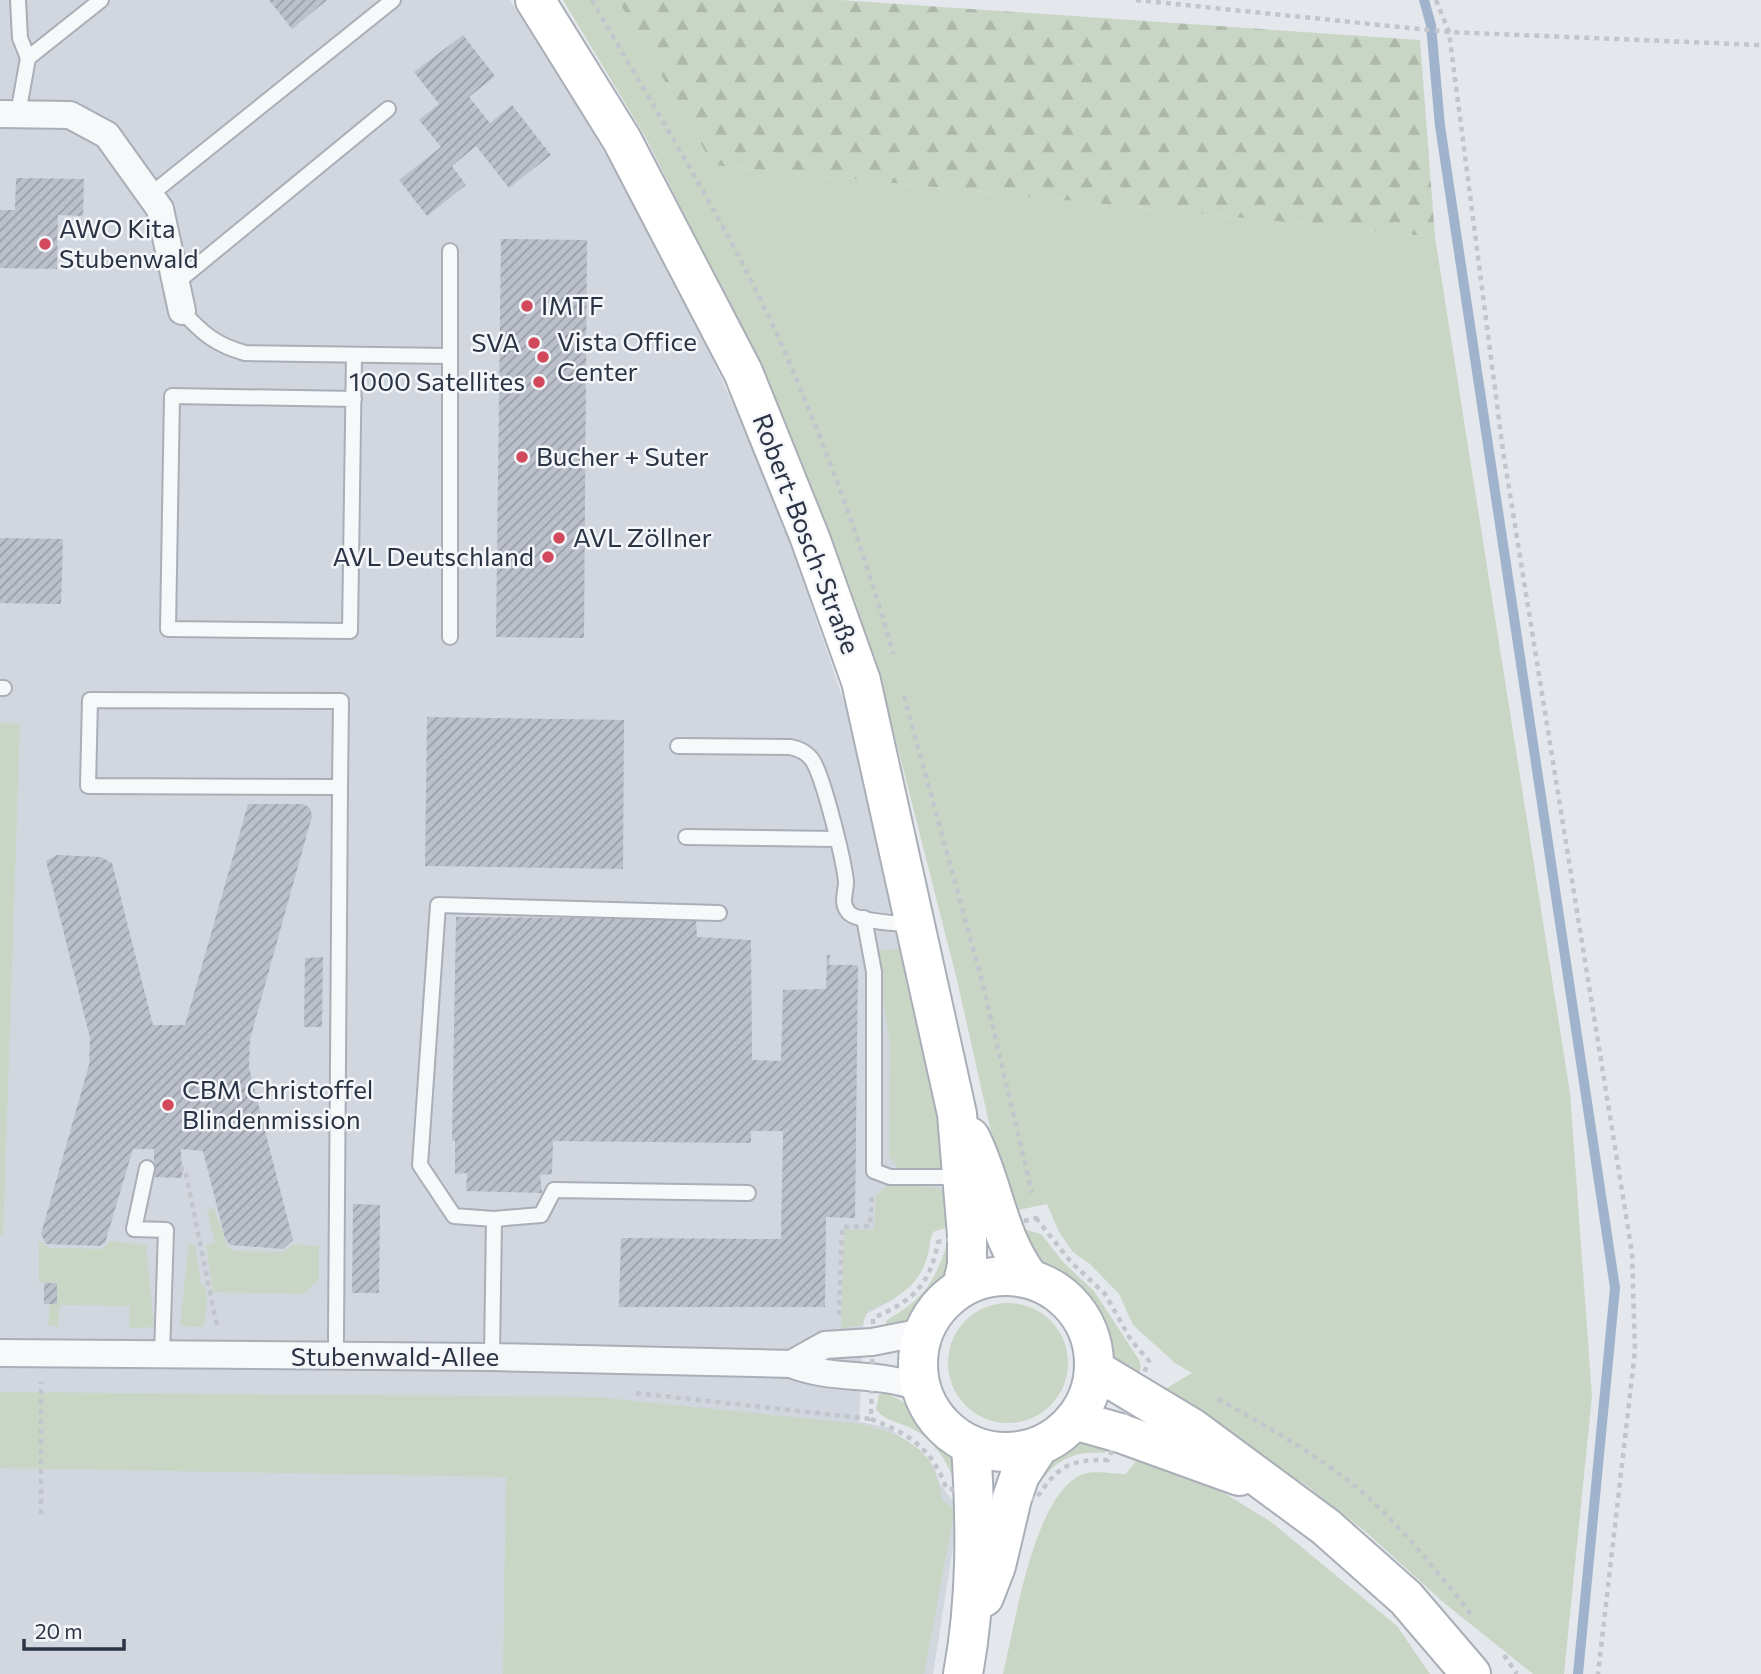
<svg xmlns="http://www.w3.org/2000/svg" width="1761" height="1674" viewBox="0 0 1761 1674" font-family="Commissioner,sans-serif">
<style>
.built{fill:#d2d6de}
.green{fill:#c9d6c5}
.forest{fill:url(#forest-firs)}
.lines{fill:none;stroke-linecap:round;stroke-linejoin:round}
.stream{stroke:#9fb4cc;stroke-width:10}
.building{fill:url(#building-hatch)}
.lane-casing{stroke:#a9aeb7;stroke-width:18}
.street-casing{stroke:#a9aeb7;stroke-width:30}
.secondary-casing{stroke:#a9aeb7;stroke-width:42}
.path{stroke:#c2c5cb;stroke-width:4.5;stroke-dasharray:5 5;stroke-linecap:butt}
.lane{stroke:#f7f8fa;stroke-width:14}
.street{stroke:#f7f8fa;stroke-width:26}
.secondary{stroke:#fff;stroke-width:38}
.poi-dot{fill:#d1495b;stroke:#f4f6f9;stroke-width:2.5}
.labels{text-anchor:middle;stroke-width:5;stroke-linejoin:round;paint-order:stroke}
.poi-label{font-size:26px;fill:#2b3445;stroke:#f4f6f9;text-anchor:start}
.street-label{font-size:26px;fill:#2b3445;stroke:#f4f6f9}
</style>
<defs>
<pattern id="forest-firs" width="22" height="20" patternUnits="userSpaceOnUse" patternTransform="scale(1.75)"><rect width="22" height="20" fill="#c9d6c5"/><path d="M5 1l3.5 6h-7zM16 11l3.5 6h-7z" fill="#adb8ab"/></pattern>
<pattern id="building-hatch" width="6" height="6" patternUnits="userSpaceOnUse" patternTransform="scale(1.75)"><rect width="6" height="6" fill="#bbc0ca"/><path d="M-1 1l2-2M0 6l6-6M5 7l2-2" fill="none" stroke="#989da6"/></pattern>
</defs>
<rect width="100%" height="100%" fill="#e4e7ec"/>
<path class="built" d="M0,0H510L569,91L670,265L776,500L858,744L916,1029L947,1197L895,1299L864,1315L859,1422L887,1427L918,1449L934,1466L940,1484L959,1509L933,1674H0Z"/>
<g class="green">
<path d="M563,0H618L713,165L1435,237L1570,1093L1592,1396L1564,1674H1533L1443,1602L1366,1532L1303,1483L1226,1437L1152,1397L1192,1373L1175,1363L1133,1325L1119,1294L1090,1264L1073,1252L1059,1232L1047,1204L1009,1212L957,980L890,717L760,365L646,138Z"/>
<path d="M0,723L20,724L3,1236H0Z"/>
<path d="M906,948L948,1172L900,1170L889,1156L890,1045L876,951Z"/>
<path d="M890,1183L939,1188L951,1198L954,1225L933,1232C929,1240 930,1249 927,1258C917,1289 895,1299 868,1311L862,1325L841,1329L844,1230H874L876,1195Z"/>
<path d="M214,1208L228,1247L234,1251L284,1252L294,1244L319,1246V1280L303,1294L213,1292L206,1244L215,1243L207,1210Z"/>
<path d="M1023,1229L1041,1234L1064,1263L1094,1291L1139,1360L1141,1368L1135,1382L1111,1353L1106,1329L1086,1295L1033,1255Z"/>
<path d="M39,1241L50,1248L103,1249L110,1241L146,1245L154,1327L129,1328L130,1306L60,1305L58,1327L48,1325L50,1304H57V1283H39Z"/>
<path d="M189,1243L195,1245L201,1284L205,1286L207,1302L204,1327L180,1326Z"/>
<path d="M956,1244C946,1290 930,1314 885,1331L886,1321C922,1299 932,1287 946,1248Z"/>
<circle cx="1008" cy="1363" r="60"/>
<path d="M0,1392L597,1397L861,1424C887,1430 923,1442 934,1470C938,1480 940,1491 943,1501L955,1509L924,1674H503L506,1477L0,1468Z"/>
<path d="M884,1393C907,1400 947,1432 953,1456C956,1464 954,1475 955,1484C948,1461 933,1439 911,1428C898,1422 886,1421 876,1410L879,1395Z"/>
<path d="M1085,1442L1111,1443L1105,1453C1071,1450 1052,1462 1035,1491L1025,1489L1057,1449Z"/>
<path d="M1139,1457L1212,1486L1270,1521L1397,1626L1430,1674H1003C1015,1626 1033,1494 1083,1474C1094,1470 1114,1474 1126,1474Z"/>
</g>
<path class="forest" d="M618,0H841L1420,40L1435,237L713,165Z"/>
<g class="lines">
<path class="stream" d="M1424,0L1431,25L1440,126L1615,1288L1578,1674"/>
</g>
<g class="building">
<path d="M269,0H327L292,29Z"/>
<path d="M463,35L495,76L469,97L490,123L512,105L551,155L509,188L476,146L452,166L466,185L427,216L399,180L441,147L419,120L439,104L414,72Z"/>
<path d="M16,178L84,179L83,216L58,215L57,269L0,268V210H15Z"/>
<path d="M501,239L587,240L584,638L496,637Z"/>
<path d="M0,538L63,539L61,604L0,603Z"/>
<path d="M427,717L624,720L623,869L425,866Z"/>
<path d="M248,804H303L310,808L312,816L250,1039L249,1068L293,1240L283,1249L230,1245L225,1238L203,1151L181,1149L182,1178L154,1177V1149H133L105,1243L99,1246L46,1244L41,1234L89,1065L90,1038L46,861L57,855L101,857L112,863L153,1025H185Z"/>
<path d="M456,917L696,919L697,937L751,940L752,1060L781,1061L783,990L826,989L827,955H830L829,965H858L855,1218L826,1217L825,1307H619L621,1238L781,1239L783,1131H751V1143L553,1141L552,1174L540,1175L542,1193L466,1191L467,1173L455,1174V1140L452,1141Z"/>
<path d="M323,957L322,1027H304L305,958Z"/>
<path d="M353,1204L380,1205L379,1293H352Z"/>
<rect x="44" y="1283" width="13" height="21"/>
</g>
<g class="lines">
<g class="lane-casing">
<g id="lane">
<path d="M18,0L20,38L28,58"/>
<path d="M18,114L28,58L101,0"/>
<path d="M150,195L393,0"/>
<path d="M176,283L388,109"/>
<path d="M182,311C202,333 216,345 245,353L450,356"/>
<path d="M354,399L172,396L168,629L350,631L354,355"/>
<path d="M450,637V251"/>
<path d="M0,688H4"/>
<path d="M678,746L790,747C801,749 810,754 815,765C825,785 844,860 846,882C846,893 840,903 849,913C858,922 899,923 913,925"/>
<path d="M686,837L836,839"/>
<path d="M864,918L874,972V1171L890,1177H960"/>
<path d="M147,1168L134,1229L166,1230L162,1355"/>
<path d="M494,1219L541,1215L554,1190L748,1193"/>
<path d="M336,1357V1335L340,787L341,701L90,700L88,786L340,787"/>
<path d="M492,1357L494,1219L454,1216L420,1165L438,905L719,913"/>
</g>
</g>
<g class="street-casing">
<g id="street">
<path d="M0,114L70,115L107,135L160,209L182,311"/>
<path d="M0,1353L492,1357L791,1364C832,1381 878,1371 920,1388"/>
<path d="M791,1364L825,1345L872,1342L923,1332"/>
</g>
</g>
<g class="secondary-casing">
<g id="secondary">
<path d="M535,0L622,140L743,372L810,538L861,681L957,1114L967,1235V1265L962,1287"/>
<path d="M970,1137C994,1183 997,1237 1030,1279"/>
<circle cx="1006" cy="1364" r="88"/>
<path d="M1094,1369L1192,1428L1326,1527L1406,1598L1471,1674"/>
<path d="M1074,1420L1120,1433L1239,1476"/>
<path d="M984,1597L996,1566L1012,1498L1020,1475L1039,1446"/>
<path d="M963,1674C977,1599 976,1521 971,1445"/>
</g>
</g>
<g class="path">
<path d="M592,0C660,119 736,237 790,364C830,458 866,555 893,654"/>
<path d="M1136,0L1449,32L1761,45"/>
<path d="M1436,0L1449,32L1503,451L1632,1253L1635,1351L1598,1674"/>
<path d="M904,696L982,981L1032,1193"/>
<path d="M169,1168L185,1169L217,1326"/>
<path d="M1036,1218L1071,1262L1105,1294L1131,1340L1149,1361L1108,1460C1069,1459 1057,1467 1036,1499L974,1494L946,1488C932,1448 909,1434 871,1419L873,1318C913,1301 930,1285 938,1242Z"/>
<path d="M839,1315L842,1227L870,1226L872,1193"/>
<path d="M636,1393L871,1419"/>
<path d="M1218,1399C1263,1424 1309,1450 1350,1482C1396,1519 1438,1572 1474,1618"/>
<path d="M41,1514V1382"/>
<path d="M1504,1655L1517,1674"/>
</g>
<use href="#lane" class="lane"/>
<use href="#street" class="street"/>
<use href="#secondary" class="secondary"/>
</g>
<g class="poi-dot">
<circle cx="45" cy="244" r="7"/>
<circle cx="527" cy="306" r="7"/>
<circle cx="534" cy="343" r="7"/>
<circle cx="543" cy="357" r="7"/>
<circle cx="539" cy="382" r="7"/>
<circle cx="522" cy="457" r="7"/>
<circle cx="559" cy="538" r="7"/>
<circle cx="548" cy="557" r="7"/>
<circle cx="168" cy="1105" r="7"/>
</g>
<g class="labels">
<g class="poi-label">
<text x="59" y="238">AWO Kita<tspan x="59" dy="30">Stubenwald</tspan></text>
<text x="541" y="315">IMTF</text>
<text x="557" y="351">Vista Office<tspan x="557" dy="30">Center</tspan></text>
<text x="520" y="352" text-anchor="end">SVA</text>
<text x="525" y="391" text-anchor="end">1000 Satellites</text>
<text x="536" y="466">Bucher + Suter</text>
<text x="573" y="547">AVL Zöllner</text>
<text x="534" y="566" text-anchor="end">AVL Deutschland</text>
<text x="182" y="1099">CBM Christoffel<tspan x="182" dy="30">Blindenmission</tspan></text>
</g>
<g class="street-label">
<text transform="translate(806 534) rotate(69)" y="9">Robert-Bosch-Straße</text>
<text x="395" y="1366">Stubenwald-Allee</text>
</g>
</g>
<path d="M24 1639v10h100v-10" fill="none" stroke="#2b3445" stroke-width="3.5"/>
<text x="35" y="1639" font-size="21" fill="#2b3445" stroke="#f4f6f9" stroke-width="5" paint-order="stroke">20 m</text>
</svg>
